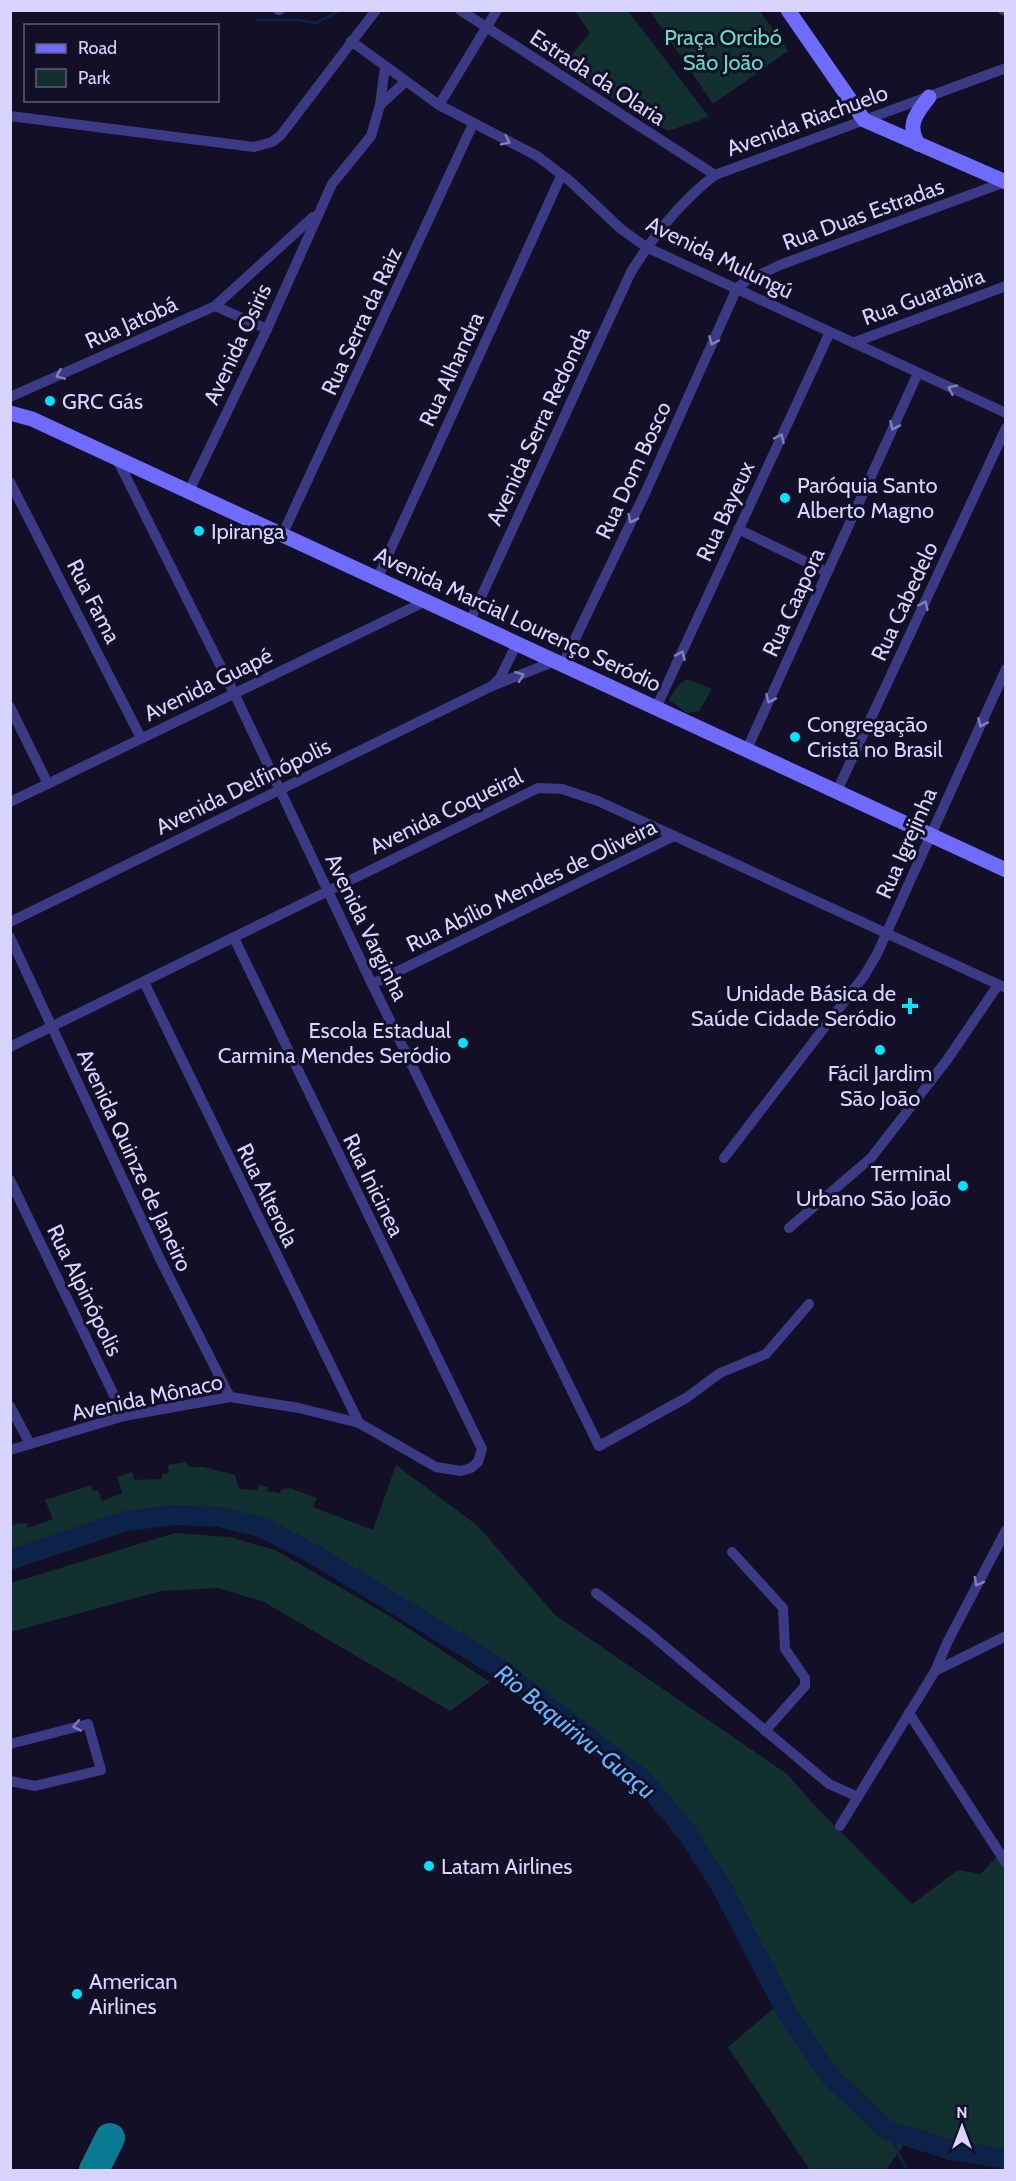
<svg xmlns="http://www.w3.org/2000/svg" width="1016" height="2181" viewBox="0 0 1016 2181" font-family="Cabin,sans-serif">
<style>
.green{fill:#12302f}
.lines{fill:none;stroke-linecap:round;stroke-linejoin:round}
.stream{stroke:#0c2248;stroke-width:3}
.river{stroke:#0c2248;stroke-width:20}
.taxiway{stroke:#0a7a92;stroke-width:30}
.street{stroke:#3d3a85;stroke-width:10}
.secondary{stroke:#6f6bff;stroke-width:15}
.oneway{stroke:#837fbc}
.poi-dot{fill:#00e5ff;stroke:#130f26;stroke-width:2}
.labels{text-anchor:middle;stroke-width:6;stroke-linejoin:round;paint-order:stroke}
.park-label{font-size:22px;fill:#5fe0c0;stroke:#130f26}
.street-label{font-size:22px;fill:#d9d4ff;stroke:#130f26}
.poi-label{font-size:22px;fill:#d9d4ff;stroke:#130f26;text-anchor:start}
.water-label{font-size:24px;font-style:italic;fill:#62b6ff;stroke:#130f26}
</style>
<rect width="100%" height="100%" fill="#130f26"/>
<g class="green">
<path d="M575,11H628L709,117L668,131L561,67L590,33Z"/>
<path d="M650,11H760L788,51L713,104Z"/>
<path d="M687,679L712,689L699,711L687,713L669,700L677,686Z"/>
<path d="M186,1462L189,1467H204L235,1475L239,1489L257,1490L258,1485L268,1487L267,1491L280,1493L282,1489L290,1488L317,1498L313,1507L373,1530L396,1465L478,1526L555,1615L787,1774L817,1808L912,1904L958,1870L981,1874L1005,1847V2159L951,2150L909,2137L886,2170H810L728,2047L782,2001L688,1834L593,1730L458,1643L294,1544L297,1538L259,1518L218,1510L182,1511L125,1515L11,1554L10,1527L19,1522V1524L26,1523L28,1528L53,1519L45,1500L91,1485L92,1491L98,1490L102,1501L122,1493L117,1477L132,1472L134,1480L162,1479V1474L169,1473L168,1465Z"/>
<path d="M175,1533L230,1537L275,1550L388,1615L490,1682L450,1711L264,1602L218,1588L161,1591L11,1632V1583Z"/>
</g>
<g class="lines">
<g class="stream">
<path d="M257,20H298L316,23L341,10"/>
<path d="M887,2130L907,2170"/>
</g>
<path class="river" d="M10,1560L126,1521L176,1515L219,1517L263,1528L312,1553L499,1668L643,1780L688,1834L722,1888L789,2017L832,2078L887,2130L951,2150L1006,2159"/>
<path class="taxiway" d="M94,2170L110,2138"/>
<g class="street">
<path d="M278,10H280"/>
<path d="M460,10L715,175"/>
<path d="M1003,10L1006,11"/>
<path d="M351,41L439,105L537,156L570,181L621,229L646,247L1006,413"/>
<path d="M380,105L405,82"/>
<path d="M439,105L497,10"/>
<path d="M10,116L254,147L272,142L281,135L376,10"/>
<path d="M215,306L313,217"/>
<path d="M855,342L1006,286"/>
<path d="M10,397L215,306L267,329"/>
<path d="M116,457L234,693L372,984L599,1446L686,1398L720,1373L766,1354L809,1304"/>
<path d="M10,482L141,738"/>
<path d="M189,491L267,329L332,184L371,136L380,105L385,67"/>
<path d="M738,529L827,572"/>
<path d="M283,533L473,124"/>
<path d="M377,579L561,176"/>
<path d="M469,623L631,272C654,235 680,202 715,175L1006,68"/>
<path d="M516,645L500,678L492,686L553,662"/>
<path d="M562,666L647,489L737,288L746,281L780,265L1005,182"/>
<path d="M10,707L48,784"/>
<path d="M656,708L830,332"/>
<path d="M747,749L918,373"/>
<path d="M837,791L1006,428"/>
<path d="M10,802L424,602"/>
<path d="M10,922L492,686"/>
<path d="M10,937L160,1259L230,1397"/>
<path d="M144,982L359,1423"/>
<path d="M372,984L674,836"/>
<path d="M10,1047L538,788L562,789L598,801L1006,988"/>
<path d="M724,1158L864,976L877,954L1006,669"/>
<path d="M10,1180L124,1416"/>
<path d="M789,1228L871,1158L947,1060L998,985"/>
<path d="M10,1406L30,1444"/>
<path d="M10,1450L124,1416L230,1397L299,1408L359,1423L436,1467L461,1471L471,1468L478,1462L482,1449L234,938"/>
<path d="M732,1552L783,1608L785,1649L805,1678V1686L765,1731"/>
<path d="M596,1593L649,1633L829,1784L858,1797"/>
<path d="M935,1671L1006,1636"/>
<path d="M909,1713L1006,1863"/>
<path d="M10,1744L88,1724L101,1770L35,1786L10,1781"/>
<path d="M840,1826L935,1671L948,1641L1006,1530"/>
</g>
<g class="secondary">
<path d="M788,10L864,120L1006,182"/>
<path d="M918,144C906,124 917,113 929,97"/>
<path d="M10,413L32,419L1006,870"/>
</g>
</g>
<defs><path id="oneway-chevron" d="M-2-3.5L2.5 0L-2 3.5" fill="none" stroke-width="1.6" stroke-linecap="round" stroke-linejoin="round" transform="scale(1.5)"/></defs>
<g class="oneway">
<use href="#oneway-chevron" transform="translate(506 141) rotate(26)"/>
<use href="#oneway-chevron" transform="translate(713 341) rotate(114)"/>
<use href="#oneway-chevron" transform="translate(60 375) rotate(156)"/>
<use href="#oneway-chevron" transform="translate(952 389) rotate(-155)"/>
<use href="#oneway-chevron" transform="translate(894 426) rotate(114)"/>
<use href="#oneway-chevron" transform="translate(780 438) rotate(-65)"/>
<use href="#oneway-chevron" transform="translate(632 519) rotate(116)"/>
<use href="#oneway-chevron" transform="translate(924 605) rotate(-65)"/>
<use href="#oneway-chevron" transform="translate(681 655) rotate(-66)"/>
<use href="#oneway-chevron" transform="translate(520 676) rotate(-20)"/>
<use href="#oneway-chevron" transform="translate(770 699) rotate(114)"/>
<use href="#oneway-chevron" transform="translate(982 723) rotate(114)"/>
<use href="#oneway-chevron" transform="translate(978 1582) rotate(118)"/>
<use href="#oneway-chevron" transform="translate(77 1726) rotate(169)"/>
</g>
<g class="poi-dot">
<circle cx="50" cy="401" r="6"/>
<circle cx="785" cy="498" r="6"/>
<circle cx="199" cy="531" r="6"/>
<circle cx="795" cy="737" r="6"/>
<path d="M907 997h6v6h6v6h-6v6h-6v-6h-6v-6h6z"/>
<circle cx="463" cy="1043" r="6"/>
<circle cx="880" cy="1050" r="6"/>
<circle cx="963" cy="1186" r="6"/>
<circle cx="429" cy="1866" r="6"/>
<circle cx="77" cy="1994" r="6"/>
</g>
<g class="labels">
<g class="park-label">
<text x="723" y="45">Praça Orcibó<tspan x="723" dy="25">São João</tspan></text>
</g>
<g class="street-label">
<text transform="translate(598 77) rotate(33)" y="8">Estrada da Olaria</text>
<text transform="translate(807 120) rotate(-20)" y="8">Avenida Riachuelo</text>
<text transform="translate(863 214) rotate(-20)" y="8">Rua Duas Estradas</text>
<text transform="translate(720 257) rotate(26)" y="8">Avenida Mulungú</text>
<text transform="translate(923 296) rotate(-20)" y="8">Rua Guarabira</text>
<text transform="translate(361 321) rotate(-65)" y="8">Rua Serra da Raiz</text>
<text transform="translate(131 322) rotate(-24)" y="8">Rua Jatobá</text>
<text transform="translate(237 344) rotate(-65)" y="8">Avenida Osiris</text>
<text transform="translate(451 369) rotate(-65)" y="8">Rua Alhandra</text>
<text transform="translate(538 426) rotate(-65)" y="8">Avenida Serra Redonda</text>
<text transform="translate(633 470) rotate(-65)" y="8">Rua Dom Bosco</text>
<text transform="translate(725 511) rotate(-65)" y="8">Rua Bayeux</text>
<text transform="translate(94 601) rotate(63)" y="8">Rua Fama</text>
<text transform="translate(904 601) rotate(-65)" y="8">Rua Cabedelo</text>
<text transform="translate(793 602) rotate(-65)" y="8">Rua Caapora</text>
<text transform="translate(518 619) rotate(25)" y="8">Avenida Marcial Lourenço Seródio</text>
<text transform="translate(208 684) rotate(-26)" y="8">Avenida Guapé</text>
<text transform="translate(243 786) rotate(-26)" y="8">Avenida Delfinópolis</text>
<text transform="translate(446 811) rotate(-26)" y="8">Avenida Coqueiral</text>
<text transform="translate(906 843) rotate(-66)" y="8">Rua Igrejinha</text>
<text transform="translate(531 885) rotate(-26)" y="8">Rua Abílio Mendes de Oliveira</text>
<text transform="translate(367 927) rotate(64)" y="8">Avenida Varginha</text>
<text transform="translate(135 1160) rotate(65)" y="8">Avenida Quinze de Janeiro</text>
<text transform="translate(374 1185) rotate(64)" y="8">Rua Inicinea</text>
<text transform="translate(268 1195) rotate(64)" y="8">Rua Alterola</text>
<text transform="translate(85 1290) rotate(64)" y="8">Rua Alpinópolis</text>
<text transform="translate(147 1397) rotate(-12)" y="8">Avenida Mônaco</text>
</g>
<g class="poi-label">
<text x="62" y="409">GRC Gás</text>
<text x="797" y="493">Paróquia Santo<tspan x="797" dy="25">Alberto Magno</tspan></text>
<text x="211" y="539">Ipiranga</text>
<text x="807" y="732">Congregação<tspan x="807" dy="25">Cristã no Brasil</tspan></text>
<text x="896" y="1001" text-anchor="end">Unidade Básica de<tspan x="896" dy="25">Saúde Cidade Seródio</tspan></text>
<text x="451" y="1038" text-anchor="end">Escola Estadual<tspan x="451" dy="25">Carmina Mendes Seródio</tspan></text>
<text x="880" y="1081" text-anchor="middle">Fácil Jardim<tspan x="880" dy="25">São João</tspan></text>
<text x="951" y="1181" text-anchor="end">Terminal<tspan x="951" dy="25">Urbano São João</tspan></text>
<text x="441" y="1874">Latam Airlines</text>
<text x="89" y="1989">American<tspan x="89" dy="25">Airlines</tspan></text>
</g>
<g class="water-label">
<text transform="translate(575 1732) rotate(39)" y="8">Rio Baquirivu-Guaçu</text>
</g>
</g>
<rect width="1016" height="2181" fill="none" stroke="#d9d4ff" stroke-width="24"/>
<rect x="24" y="24" width="195" height="78" fill="#130f26" stroke="#625e7d" stroke-width="1.5"/>
<rect x="36" y="44" width="30" height="9" fill="#6f6bff" stroke="#625e7d" stroke-width="1.5"/>
<text x="78" y="54" font-size="18" fill="#d9d4ff">Road</text>
<rect x="36" y="69" width="30" height="18" fill="#12302f" stroke="#625e7d" stroke-width="1.5"/>
<text x="78" y="84" font-size="18" fill="#d9d4ff">Park</text>
<g transform="translate(962 2127)" stroke="#130f26" stroke-width="4.5" paint-order="stroke">
<path d="M0-4.5L10 22L0 15L-10 22Z" fill="#d9d4ff"/>
<text y="-9" font-size="16" font-weight="bold" text-anchor="middle" fill="#d9d4ff">N</text>
</g>
</svg>
